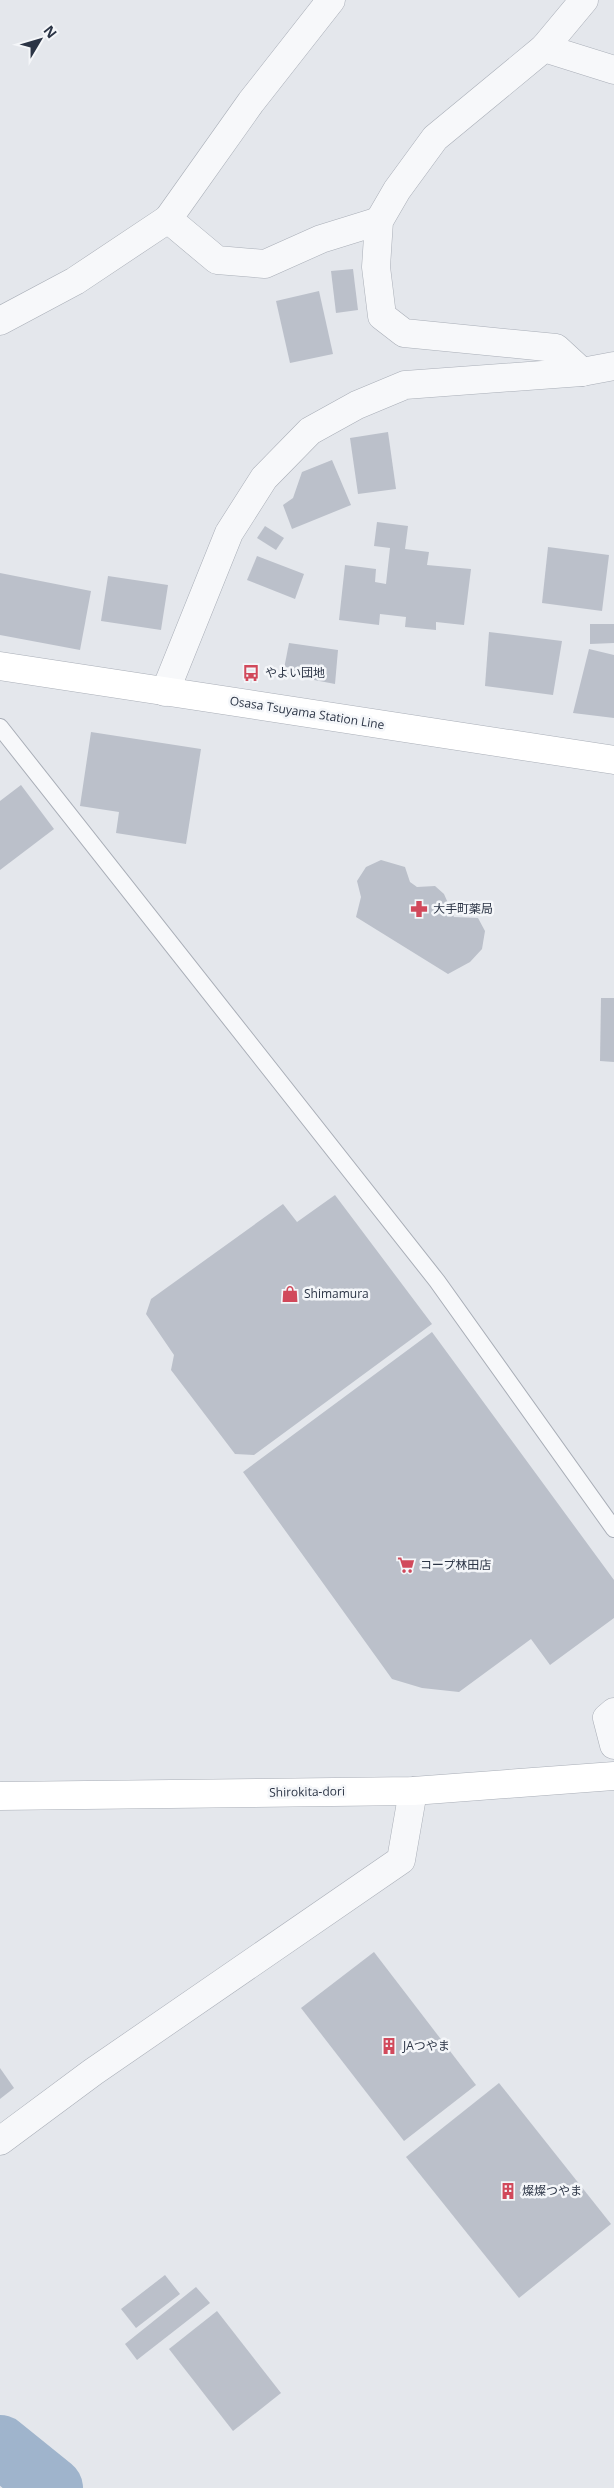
<svg xmlns="http://www.w3.org/2000/svg" width="614" height="2488" viewBox="0 0 614 2488" font-family="'Open Sans','Noto Sans JP',sans-serif">
<style>
.lines{fill:none;stroke-linecap:round;stroke-linejoin:round}
.river{stroke:#9fb4cc;stroke-width:62}
.building{fill:#bbc0ca}
.lane-casing{stroke:#a9aeb7;stroke-width:18}
.street-casing{stroke:#a9aeb7;stroke-width:29}
.secondary-casing{stroke:#a9aeb7;stroke-width:29}
.lane{stroke:#f7f8fa;stroke-width:16}
.street{stroke:#f7f8fa;stroke-width:28}
.secondary{stroke:#fff;stroke-width:28}
.labels{text-anchor:middle;stroke-width:5;stroke-linejoin:round;paint-order:stroke}
.poi-label{font-size:12px;fill:#2b3445;stroke:#f4f6f9;text-anchor:start}
.street-label{font-size:12px;fill:#2b3445;stroke:#f4f6f9}
</style>
<rect width="100%" height="100%" fill="#e4e7ec"/>
<g class="lines">
<path class="river" d="M0,2446L52,2488"/>
</g>
<g class="building">
<path d="M353,269L358,310L336,313L331,271Z"/>
<path d="M319,291L333,354L290,363L276,301Z"/>
<path d="M388,432L396,489L358,494L350,438Z"/>
<path d="M332,460L351,505L292,529L283,505L293,498L302,472Z"/>
<path d="M377,522L408,526L405,549L429,552L427,565L471,569L464,625L436,622V630L405,627L406,617L380,614L379,625L339,620L345,565L376,569L375,582L386,584L390,548L374,546Z"/>
<path d="M265,526L284,538L276,550L257,538Z"/>
<path d="M548,547L609,555L602,611L542,603Z"/>
<path d="M257,556L304,574L295,599L247,580Z"/>
<path d="M0,573L91,591L80,650L0,635Z"/>
<path d="M108,576L168,585L161,630L101,621Z"/>
<path d="M590,624H614V643L590,644Z"/>
<path d="M489,632L562,641L553,695L485,686Z"/>
<path d="M289,643L338,650L335,684L283,674Z"/>
<path d="M589,649L614,655V718L573,713Z"/>
<path d="M91,732L201,749L186,844L116,833L119,812L80,806Z"/>
<path d="M21,785L54,829L0,870V801Z"/>
<path d="M381,860L405,867L410,882L417,887L435,886L444,894L454,917L478,918L485,931L482,949L470,962L448,974L356,917L361,897L357,881L366,867Z"/>
<path d="M601,998H614V1062L600,1061Z"/>
<path d="M335,1195L432,1324L254,1455L235,1454L171,1370L174,1355L146,1314L151,1299L283,1204L297,1222Z"/>
<path d="M432,1332L614,1580V1618L550,1665L531,1639L459,1692L422,1688L392,1679L243,1472Z"/>
<path d="M374,1952L476,2085L404,2141L301,2008Z"/>
<path d="M0,2068L14,2088L0,2099Z"/>
<path d="M499,2083L611,2224L519,2298L406,2157Z"/>
<path d="M165,2275L180,2294L136,2328L121,2309Z"/>
<path d="M196,2287L210,2303L137,2360L125,2344Z"/>
<path d="M217,2311L281,2393L233,2431L169,2349Z"/>
</g>
<g class="lines">
<g class="lane-casing">
<path id="lane" d="M0,727L437,1281L614,1529"/>
</g>
<g class="street-casing">
<g id="street">
<path d="M331,0L251,102L168,219L217,260L265,264L321,239L379,221"/>
<path d="M544,48L614,70"/>
<path d="M0,321L75,281L168,219"/>
<path d="M582,372L556,348L404,333L382,316L376,267L379,221L397,190L435,138L544,48L584,0"/>
<path d="M165,692L229,533L264,478L310,431L357,405L405,385L582,372L614,366"/>
<path d="M614,1712L607,1718L614,1745"/>
<path d="M0,2141L93,2072L401,1860L413,1791"/>
</g>
</g>
<g class="secondary-casing">
<g id="secondary">
<path d="M0,666L614,760"/>
<path d="M0,1796L413,1791L614,1776"/>
</g>
</g>
<use href="#lane" class="lane"/>
<use href="#street" class="street"/>
<use href="#secondary" class="secondary"/>
</g>
<defs>
<g id="bus-bare" transform="scale(1.35)"><path d="M-5-6H5V4H4V6H2V4H-2V6H-4V4H-5ZM-3.5-4V0h7V-4ZM-3.5 1.2v1.5H-2V1.2ZM2 1.2v1.5H3.5V1.2Z" fill="#d1495b" stroke="#f4f6f9" stroke-width="2.5" paint-order="stroke"/></g>
<g id="pharmacy-bare" transform="scale(1.35)"><path d="M-2-6h4v4h4v4h-4v4h-4v-4h-4v-4h4Z" fill="#d1495b" stroke="#f4f6f9" stroke-width="2.5" paint-order="stroke"/></g>
<g id="shop-bare" transform="scale(1.35)"><path d="M-5-2.5h2.3a2.7 3.5 0 0 1 5.4 0H5L5.5 6h-11ZM-1.5-2.5h3a1.5 2.3 0 0 0-3 0Z" fill="#d1495b" stroke="#f4f6f9" stroke-width="2.5" paint-order="stroke"/></g>
<g id="supermarket-bare" transform="scale(1.35)"><path d="M-6-5.5h2.5l.6 2H6L4.5 2H-2.5L-4.4-4H-6ZM-1.5 3.2a1.3 1.3 0 1 0 .1 0ZM3 3.2a1.3 1.3 0 1 0 .1 0Z" fill="#d1495b" stroke="#f4f6f9" stroke-width="2.5" paint-order="stroke"/></g>
<g id="building-bare" transform="scale(1.35)"><path d="M-4-6H4V6H1V3H-1V6H-4ZM-2.5-4.3h1.7v1.8h-1.7ZM.8-4.3h1.7v1.8H.8ZM-2.5-1h1.7V.8h-1.7ZM.8-1h1.7V.8H.8Z" fill="#d1495b" stroke="#f4f6f9" stroke-width="2.5" paint-order="stroke"/></g>
</defs>
<g fill-rule="evenodd">
<use href="#bus-bare" x="251" y="673"/>
<use href="#pharmacy-bare" x="419" y="909"/>
<use href="#shop-bare" x="290" y="1294"/>
<use href="#supermarket-bare" x="406" y="1565"/>
<use href="#building-bare" x="389" y="2046"/>
<use href="#building-bare" x="508" y="2191"/>
</g>
<g class="labels">
<g class="poi-label">
<text x="265" y="677">やよい団地</text>
<text x="433" y="913">大手町薬局</text>
<text x="304" y="1298">Shimamura</text>
<text x="420" y="1569">コープ林田店</text>
<text x="403" y="2050">JAつやま</text>
<text x="522" y="2195">燦燦つやま</text>
</g>
<g class="street-label">
<text transform="translate(307 713) rotate(9)" y="4">Osasa Tsuyama Station Line</text>
<text transform="translate(307 1792) rotate(-1)" y="4">Shirokita-dori</text>
</g>
</g>
<g transform="translate(40 40) rotate(52)" stroke="#f4f6f9" stroke-width="4" paint-order="stroke">
<path d="M0-4L9 19L0 12L-9 19Z" fill="#2b3445"/>
<text y="-8" font-size="14" font-weight="bold" text-anchor="middle" fill="#2b3445">N</text>
</g>
</svg>
